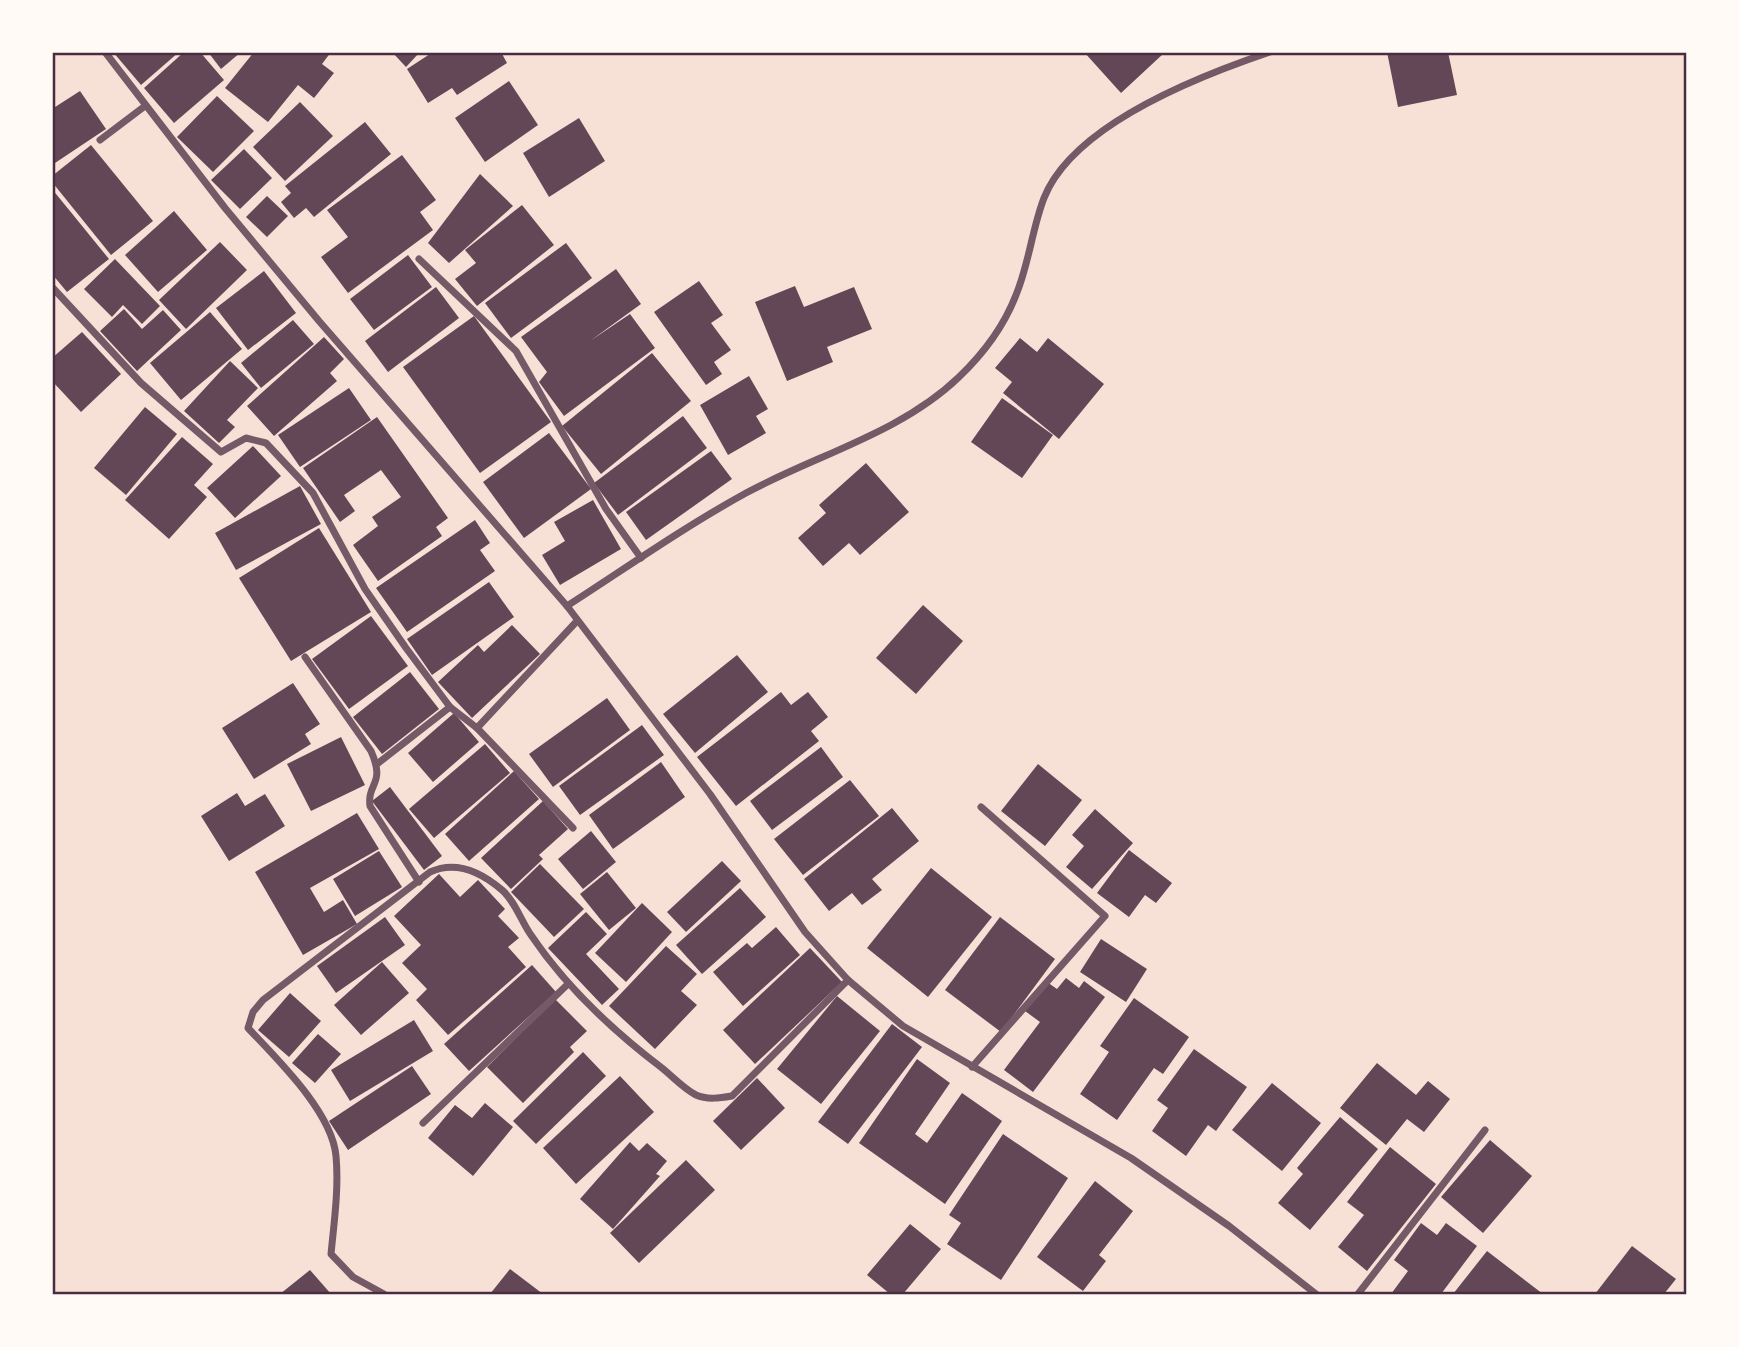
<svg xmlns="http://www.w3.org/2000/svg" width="1739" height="1347" viewBox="0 0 1739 1347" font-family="'Work Sans',sans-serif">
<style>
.building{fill:#644757}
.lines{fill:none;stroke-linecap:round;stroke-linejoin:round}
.minor{stroke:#755966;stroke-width:7}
.neatline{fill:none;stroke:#4a2c40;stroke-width:2.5}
</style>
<rect width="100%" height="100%" fill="#f7e1d7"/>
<g class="building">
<path d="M113,52H179L141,85Z"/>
<path d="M184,52H200L224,80L174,123L144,88Z"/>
<path d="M208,52H241L221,69Z"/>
<path d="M254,52H331L322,64L334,73L314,98L298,85L268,122L225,88Z"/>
<path d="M392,52H420L406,67Z"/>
<path d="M433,52H501L507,63L457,95L452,88L428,103L407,69Z"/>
<path d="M1084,52H1161L1163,54L1121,93Z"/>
<path d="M1387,52H1448L1457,95L1398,107Z"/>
<path d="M509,81L538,125L485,162L455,118Z"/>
<path d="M80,91L106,129L52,165V109Z"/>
<path d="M217,96L254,131L213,172L177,137Z"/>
<path d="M300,102L333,136L285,181L253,147Z"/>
<path d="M579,118L605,161L549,197L523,153Z"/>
<path d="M365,122L391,154L314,217L306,208L294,218L281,202L291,193L285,186Z"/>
<path d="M91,145L153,221L111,255L52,182V176Z"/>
<path d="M244,149L272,178L240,209L211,180Z"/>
<path d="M402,155L436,200L420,212L433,230L348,293L321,257L348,237L327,210Z"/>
<path d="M480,174L513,206L449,263L428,243Z"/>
<path d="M52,189L109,259L67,292L52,274Z"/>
<path d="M267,196L288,216L267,237L246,217Z"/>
<path d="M522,205L554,245L477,306L455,279L476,263L465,250Z"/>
<path d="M174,211L207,250L158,292L125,255Z"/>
<path d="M220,242L247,270L186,329L159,300Z"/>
<path d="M566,243L592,278L511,338L485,303Z"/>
<path d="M408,255L432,287L374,330L350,299Z"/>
<path d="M115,259L160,306L142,324L123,305L112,317L84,289Z"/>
<path d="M616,269L641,304L590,341L630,314L655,348L564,416L539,382L547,372L521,337Z"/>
<path d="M264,271L296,313L248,350L216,308Z"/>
<path d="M699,281L723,315L711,323L731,350L714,362L722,374L706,385L654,312Z"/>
<path d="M795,286L804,307L854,287L872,329L827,347L833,362L787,381L755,302Z"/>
<path d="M436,287L459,318L388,372L365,341Z"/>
<path d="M124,309L142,329L163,310L181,330L137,371L100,331Z"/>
<path d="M210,312L242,349L181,400L150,363Z"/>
<path d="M474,316L551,422L480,473L403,367Z"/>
<path d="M293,320L314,344L261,388L241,363Z"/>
<path d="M82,332L121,374L81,412L52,381V358Z"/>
<path d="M324,337L344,359L330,373L337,381L274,436L247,406Z"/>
<path d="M1020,338L1037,352L1048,338L1104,384L1059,439L1003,393L1012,382L995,368Z"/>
<path d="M652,353L691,401L601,474L562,426Z"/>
<path d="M230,361L258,388L227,420L235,427L219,443L184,411Z"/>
<path d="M749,376L768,409L756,416L766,433L728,455L700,405Z"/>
<path d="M349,388L371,420L300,467L278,435Z"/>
<path d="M1002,398L1053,435L1022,478L971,442Z"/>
<path d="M145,407L177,434L126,495L94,468Z"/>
<path d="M683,416L707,448L618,515L594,483Z"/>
<path d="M377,417L448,518L436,527L442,536L378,581L353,545L378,526L372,517L401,497L381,470L344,495L355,511L340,522L303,468Z"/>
<path d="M549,433L591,489L524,538L483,482Z"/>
<path d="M182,437L213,464L194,485L207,497L169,539L125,500Z"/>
<path d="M253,446L281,476L235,518L207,488Z"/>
<path d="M711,451L732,479L646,540L626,512Z"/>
<path d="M866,463L909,512L860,555L849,543L823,566L798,538L826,513L819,505Z"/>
<path d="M300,486L321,524L236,570L215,533Z"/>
<path d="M593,500L621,549L560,585L542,555L565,541L554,522Z"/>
<path d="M475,520L490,543L480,550L495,571L407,632L376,588Z"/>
<path d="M319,528L371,612L291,661L239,578Z"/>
<path d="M489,582L514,617L432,675L407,639Z"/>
<path d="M923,605L963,641L916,694L876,658Z"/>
<path d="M371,616L408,666L349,709L312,659Z"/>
<path d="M512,625L540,654L472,718L438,682L478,645L484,652Z"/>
<path d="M737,655L768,692L695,753L663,714Z"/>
<path d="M410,672L439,709L382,754L353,717Z"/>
<path d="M293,683L320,724L305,734L311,744L254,779L222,728Z"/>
<path d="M781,692L791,705L808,692L828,717L811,731L819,741L736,806L697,757Z"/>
<path d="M607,698L630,730L553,787L529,754Z"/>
<path d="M454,713L479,742L433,782L408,753Z"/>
<path d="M642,725L664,755L580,815L559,786Z"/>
<path d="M341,737L365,785L311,811L287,764Z"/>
<path d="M485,744L510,773L434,838L409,809Z"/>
<path d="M821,747L843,777L772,830L750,801Z"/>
<path d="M661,762L685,797L613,849L589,815Z"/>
<path d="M1038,764L1082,800L1045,846L1001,811Z"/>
<path d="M514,771L539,799L469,861L445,834Z"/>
<path d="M850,780L879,816L803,875L774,839Z"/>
<path d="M390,787L442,856L424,870L372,801Z"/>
<path d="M237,793L245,806L265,794L285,826L229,861L201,816Z"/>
<path d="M543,801L568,829L539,855L543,859L511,889L481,858Z"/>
<path d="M892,808L919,841L872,879L882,890L862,905L852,893L829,911L804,879Z"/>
<path d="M1095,809L1133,843L1092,889L1066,867L1084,846L1072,835Z"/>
<path d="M357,813L379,849L310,888L324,912L343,900L357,924L303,955L255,872Z"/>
<path d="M591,831L616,862L583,889L558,859Z"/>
<path d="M1129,850L1172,883L1156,903L1145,895L1129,917L1097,893Z"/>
<path d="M379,851L402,887L355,916L333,879Z"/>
<path d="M722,861L741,881L686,932L667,912Z"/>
<path d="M540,864L584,909L554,937L511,892Z"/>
<path d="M931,868L992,917L928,997L867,948Z"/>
<path d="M607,872L636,908L609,930L580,894Z"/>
<path d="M439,874L460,897L478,880L505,909L498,916L519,938L508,947L526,967L448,1035L416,1000L427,989L402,963L421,945L394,916Z"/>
<path d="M740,888L766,917L702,974L676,945Z"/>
<path d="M642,903L672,932L626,982L595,953Z"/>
<path d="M586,912L607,934L586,954L619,989L602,1005L548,948Z"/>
<path d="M385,917L405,945L336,993L317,966Z"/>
<path d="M1000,917L1055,959L1001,1032L945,990Z"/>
<path d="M776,927L800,955L743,1006L713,972L747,943L752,948Z"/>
<path d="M1101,939L1147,969L1126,1002L1080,972Z"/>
<path d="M666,946L697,974L681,991L697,1005L655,1049L609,1006Z"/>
<path d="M810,948L842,982L755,1064L723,1030Z"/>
<path d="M382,962L409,993L361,1035L334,1005Z"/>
<path d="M532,965L556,992L469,1071L444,1044Z"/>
<path d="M1066,978L1079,988L1084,981L1105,997L1033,1092L1004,1070L1040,1022L1025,1011L1047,982L1057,989Z"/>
<path d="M290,993L321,1021L289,1057L258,1030Z"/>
<path d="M837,996L880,1031L821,1104L777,1069Z"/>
<path d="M1134,998L1189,1037L1163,1074L1154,1068L1117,1120L1080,1094L1109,1052L1100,1046Z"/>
<path d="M555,999L587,1031L570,1047L574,1052L523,1103L487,1067Z"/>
<path d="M414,1020L433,1051L350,1101L331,1070Z"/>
<path d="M892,1024L922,1047L848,1144L818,1122Z"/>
<path d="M318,1034L341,1054L315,1083L292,1063Z"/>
<path d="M1194,1049L1247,1087L1216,1131L1208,1125L1186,1156L1152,1131L1168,1108L1157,1100Z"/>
<path d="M583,1052L606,1076L536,1144L513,1121Z"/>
<path d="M917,1059L950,1083L915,1134L927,1143L962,1093L1002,1121L945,1204L859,1143Z"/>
<path d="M1377,1063L1416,1095L1428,1081L1450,1099L1424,1132L1407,1119L1386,1145L1340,1108Z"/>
<path d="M412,1066L431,1094L348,1150L329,1121Z"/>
<path d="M620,1076L654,1112L576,1184L543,1148Z"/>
<path d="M757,1078L785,1108L741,1150L713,1121Z"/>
<path d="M1272,1083L1321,1123L1282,1171L1232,1130Z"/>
<path d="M485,1103L513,1127L473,1176L428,1138L455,1105L472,1118Z"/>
<path d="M1340,1117L1378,1149L1310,1230L1278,1203L1303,1174L1297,1168Z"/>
<path d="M1003,1134L1068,1178L1001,1280L947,1244L961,1223L949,1215Z"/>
<path d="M1490,1140L1532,1176L1483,1233L1441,1197Z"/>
<path d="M630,1142L639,1151L647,1143L667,1161L656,1174L660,1176L613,1229L580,1199Z"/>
<path d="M1390,1147L1436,1184L1367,1271L1338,1247L1364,1215L1347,1202Z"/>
<path d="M686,1160L715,1190L639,1263L610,1233Z"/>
<path d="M1095,1181L1133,1211L1099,1255L1106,1261L1083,1291L1037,1257Z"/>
<path d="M1421,1223L1437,1235L1446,1223L1477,1246L1441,1294H1391L1408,1271L1394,1260Z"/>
<path d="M910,1224L941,1249L903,1294H890L867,1275Z"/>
<path d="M1632,1246L1676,1279L1664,1294H1595Z"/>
<path d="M1487,1251L1543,1294H1453Z"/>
<path d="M510,1269L543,1294H490Z"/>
<path d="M310,1270L331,1294H280Z"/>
</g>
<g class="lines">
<g class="minor">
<path d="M105,52L225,208L319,321L567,606L710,794L805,932L848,980L903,1026L1131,1158L1229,1226L1316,1294"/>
<path d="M100,140L145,106"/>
<path d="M419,259L516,351L606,509L641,558"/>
<path d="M52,287L141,383L221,452L246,438L266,443L313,493L365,589L406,648L450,707L477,728L577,621"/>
<path d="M567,606C626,568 684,527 746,493C816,455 901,433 959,377C983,354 1004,326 1016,295C1029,264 1032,229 1044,198C1073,125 1199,76 1270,52"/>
<path d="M305,657L371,751C386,785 367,782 370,806L419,882"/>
<path d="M477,728L573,828"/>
<path d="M377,764L450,707"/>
<path d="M972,1067L1105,916L981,807"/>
<path d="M423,1123L568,984"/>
<path d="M384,1294L353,1277L331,1254C334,1223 339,1188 336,1156C332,1112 278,1060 248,1028L253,1012L263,1000L430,872C456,860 481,872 502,890C515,901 521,921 531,935C566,987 612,1030 662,1068C672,1076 684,1089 696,1095C707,1100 720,1098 732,1096L848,980"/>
<path d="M1358,1294L1485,1130"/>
</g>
</g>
<rect width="1739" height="1347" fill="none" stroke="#fffaf5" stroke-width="108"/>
<rect x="54" y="54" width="1631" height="1239" class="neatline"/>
</svg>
